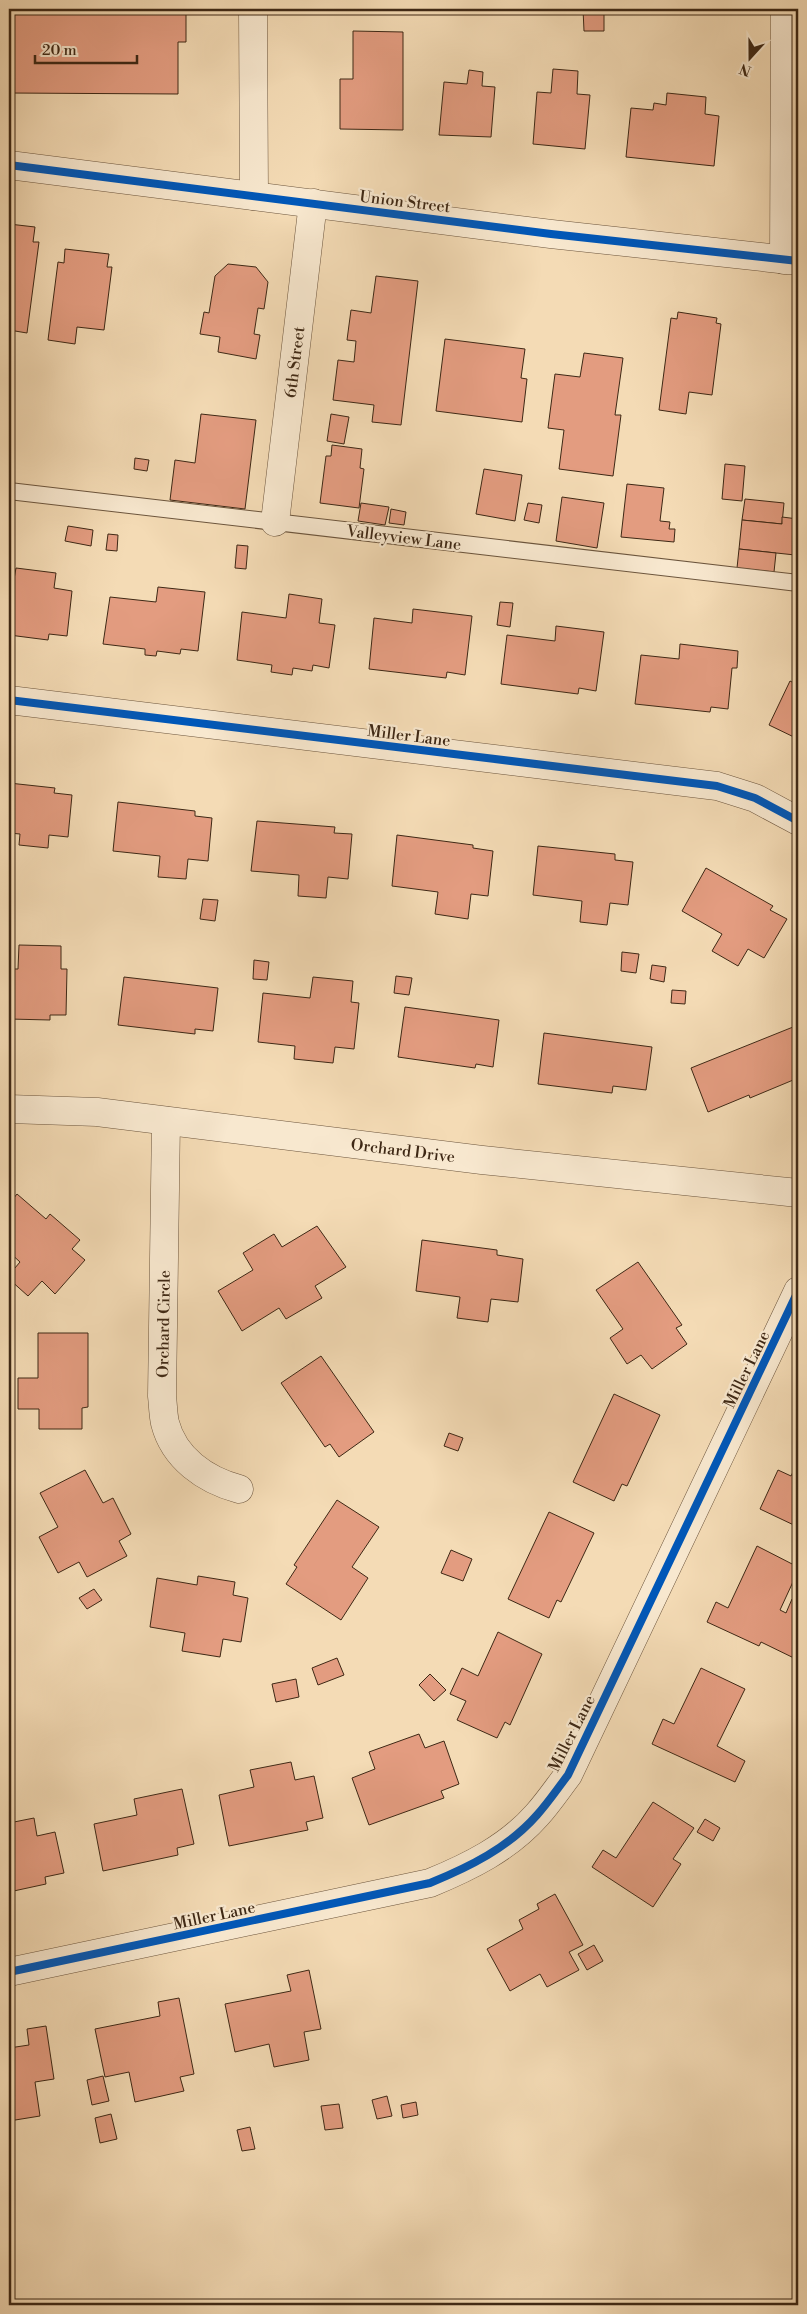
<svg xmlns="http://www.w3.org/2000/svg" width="807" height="2314" viewBox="0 0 807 2314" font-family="'Libre Bodoni',serif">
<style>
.building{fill:#e39c80;stroke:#3e2815}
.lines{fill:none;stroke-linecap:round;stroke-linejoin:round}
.service-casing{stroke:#6c553d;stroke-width:18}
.minor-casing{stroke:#6c553d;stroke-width:29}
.service{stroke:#f8e8cf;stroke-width:16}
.minor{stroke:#f8e8cf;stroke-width:28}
.cycleway-casing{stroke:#f8e8cf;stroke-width:11}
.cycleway{stroke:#0057b8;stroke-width:8}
.labels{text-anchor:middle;stroke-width:4.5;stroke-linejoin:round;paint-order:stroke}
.street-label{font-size:16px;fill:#3e2815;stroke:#f8e8cf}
</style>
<rect width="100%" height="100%" fill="#f4dbb5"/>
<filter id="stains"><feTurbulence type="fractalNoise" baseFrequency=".004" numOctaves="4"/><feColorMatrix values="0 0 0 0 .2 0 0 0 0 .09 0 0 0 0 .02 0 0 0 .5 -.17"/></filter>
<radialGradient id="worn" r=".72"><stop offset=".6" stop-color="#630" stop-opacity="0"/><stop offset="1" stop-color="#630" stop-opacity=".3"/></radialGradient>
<g class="building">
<path d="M9,9H178V12L186,11V42H178V94L9,93Z"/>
<path d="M583,9H604V31H584Z"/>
<path d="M353,31L403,32V130L340,129V79H353Z"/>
<path d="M553,69L578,71L577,94L590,95L585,149L533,144L537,92L551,93Z"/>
<path d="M469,70L483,72L482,86L495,87L491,137L439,135L444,82L467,84Z"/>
<path d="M667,93L706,97L705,114L719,116L714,166L626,157L631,108L653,110L654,103L666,105Z"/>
<path d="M9,224L35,227L33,242H39L27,333L9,330Z"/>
<path d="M65,249L109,254L107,267H112L104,330L77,327L75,344L48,340L58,262L64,263Z"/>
<path d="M228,264L256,267L268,282L264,309L258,308L254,334L260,335L256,359L218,352L220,337L200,334L204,312L209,313L215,276Z"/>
<path d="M376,276L418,281L401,425L372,422L374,405L333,400L338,360L354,362L356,341L347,340L351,310L371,313Z"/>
<path d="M678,312L717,318L716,323L721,324L712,395L689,392L686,414L659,410L671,318L677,319Z"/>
<path d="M445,339L525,349L521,378L527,379L522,422L436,411Z"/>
<path d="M584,353L623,358L615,415H621L613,476L559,469L564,430L548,428L555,374L580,377Z"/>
<path d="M201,414L256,420L245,509L170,500L175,460L195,463Z"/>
<path d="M331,414L349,417L344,444L327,441Z"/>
<path d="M332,445L362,449L360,468L364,469L359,508L320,503L326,456H331Z"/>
<path d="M135,458L149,460L147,471L134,469Z"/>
<path d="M725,464L745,466L742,501L722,499Z"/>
<path d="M484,469L522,475L515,521L476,514Z"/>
<path d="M627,484L664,488L660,521L670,522L669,529H675L674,542L621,537Z"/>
<path d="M562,497L604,503L597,548L556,541Z"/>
<path d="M745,499L784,503L782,524L742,520Z"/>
<path d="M361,503L389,507L385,525L358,521Z"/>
<path d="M528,503L542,505L539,523L524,520Z"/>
<path d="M391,509L406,512L404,525L389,523Z"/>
<path d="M782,517L798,519L795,555L739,549L742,520L782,524Z"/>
<path d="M68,526L93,530L91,546L65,541Z"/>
<path d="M108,534L118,535L117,551L106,550Z"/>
<path d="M237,545L248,546L246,569L235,568Z"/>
<path d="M739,549L776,553L774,572L737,568Z"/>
<path d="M16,568L56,573L54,588L72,591L67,636L49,634L48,640L9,635V584L13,585Z"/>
<path d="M158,587L205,592L198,651L181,649L180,654L157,651L156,656L145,655V649L103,644L110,597L156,602Z"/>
<path d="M289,594L322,599L319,623L335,625L329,668L313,665L312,671L293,668L292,675L271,672L272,665L237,660L242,612L286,618Z"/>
<path d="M500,602L513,603L510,627L497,625Z"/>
<path d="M413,609L472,616L465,675L447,672L446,678L369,669L374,618L412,623Z"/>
<path d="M556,626L604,632L596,691L579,688L578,694L501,684L507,635L555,641Z"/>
<path d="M680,644L738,651L737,668H732L728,709L711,707L710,712L635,704L641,655L679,659Z"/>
<path d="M790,681L798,685V739L769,725Z"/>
<path d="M9,783L55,788L54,793L72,795L68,837L49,835L48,848L19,845L20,834L9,833Z"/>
<path d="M118,802L195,811V816L212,818L208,861L188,859L186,879L158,877L160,856L113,851Z"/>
<path d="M257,821L335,827L334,833L352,834L348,879L328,877L326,898L298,896L299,875L251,871Z"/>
<path d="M397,835L473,845V848L493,851L488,896L471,894L468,919L435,914L438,892L392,886Z"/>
<path d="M538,846L615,854V860L633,862L628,905L610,903L607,925L580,922L582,901L533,895Z"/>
<path d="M706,868L773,906L770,910L787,919L764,958L748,949L738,966L712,951L722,934L682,911Z"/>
<path d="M203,899L218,900L215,921L200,919Z"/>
<path d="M19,945L61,946V969H67L66,1015H50V1020L9,1019V969H18Z"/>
<path d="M622,952L639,954L636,973L621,971Z"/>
<path d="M254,960L269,962L267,980L253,979Z"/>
<path d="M652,965L666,967L664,982L650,979Z"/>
<path d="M396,976L412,978L409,995L394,993Z"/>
<path d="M124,977L218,988L213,1031L195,1029V1034L118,1025Z"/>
<path d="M313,977L353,981L351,1002L359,1003L354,1049L335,1047L333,1063L294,1059L295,1046L258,1042L263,993L310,998Z"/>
<path d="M672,990L686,991L685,1004L671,1003Z"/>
<path d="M405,1007L499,1020L493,1067L476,1064L475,1068L398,1057Z"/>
<path d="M798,1025V1078L750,1098L749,1095L708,1112L691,1068Z"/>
<path d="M544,1033L652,1047L646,1090L613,1086L612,1093L538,1084Z"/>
<path d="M17,1194L46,1219L50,1214L80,1240L72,1249L85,1260L55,1294L42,1281L28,1296L9,1279V1275L20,1262L9,1252V1204Z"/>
<path d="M317,1226L346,1267L315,1286L322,1298L286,1319L279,1308L242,1331L218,1291L253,1270L243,1253L274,1234L282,1247Z"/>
<path d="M422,1240L497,1250V1255L523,1259L518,1302L491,1299L488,1322L457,1318L460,1297L416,1291Z"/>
<path d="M638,1262L682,1325L676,1328L687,1344L652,1369L641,1355L627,1364L610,1338L623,1329L596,1290Z"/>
<path d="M38,1333H88V1407L82,1408V1429H39V1409H18V1378H38Z"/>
<path d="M321,1356L374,1432L339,1457L330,1444L325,1447L281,1383Z"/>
<path d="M614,1394L660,1415L627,1486L622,1484L614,1501L573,1482Z"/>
<path d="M449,1433L463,1438L458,1451L444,1446Z"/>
<path d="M798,1462V1527L760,1509L778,1470L791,1476Z"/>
<path d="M85,1470L103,1503L113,1498L131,1534L119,1541L127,1556L87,1577L79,1562L58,1573L39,1537L58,1527L40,1493Z"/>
<path d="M337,1500L379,1527L352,1567L368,1578L341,1620L286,1584L297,1567L294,1565Z"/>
<path d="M549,1512L594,1533L561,1602L557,1600L549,1618L508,1599Z"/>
<path d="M757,1546L798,1567V1571L780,1610L786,1613L792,1599L798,1602V1660L761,1642L759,1646L707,1622L716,1602L728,1608Z"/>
<path d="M451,1550L472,1559L463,1581L441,1573Z"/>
<path d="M198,1576L235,1582L233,1595L248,1598L241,1642L223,1639L220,1657L182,1651L185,1633L150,1627L157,1578L197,1585Z"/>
<path d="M94,1589L102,1600L87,1609L79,1598Z"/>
<path d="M498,1632L542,1654L510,1725L505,1722L497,1738L457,1720L466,1701L450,1694L462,1668L478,1676Z"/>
<path d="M337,1658L344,1675L318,1685L312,1668Z"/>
<path d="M701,1668L745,1689L717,1746L745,1761L735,1782L652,1744L663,1719L674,1724Z"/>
<path d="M430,1674L446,1690L434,1701L419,1685Z"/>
<path d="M296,1679L299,1697L276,1702L272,1684Z"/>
<path d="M419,1734L425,1748L444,1741L459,1784L441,1791L444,1798L369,1825L352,1778L375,1769L369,1752Z"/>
<path d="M291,1762L295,1780L314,1776L323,1818L306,1822L308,1830L229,1846L219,1795L254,1787L250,1770Z"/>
<path d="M182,1789L194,1844L177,1848L178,1855L103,1871L94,1824L137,1815L134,1799Z"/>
<path d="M653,1802L694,1828L673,1859L681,1864L653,1907L592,1867L603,1850L616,1858Z"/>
<path d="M34,1818L37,1836L55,1832L64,1873L45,1877L46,1884L9,1892V1823Z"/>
<path d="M705,1819L720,1828L713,1841L697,1832Z"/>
<path d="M555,1894L583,1945L569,1952L579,1970L547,1987L540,1974L510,1991L487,1949L523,1929L519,1920L539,1909L537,1904Z"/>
<path d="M594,1945L603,1961L587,1970L578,1954Z"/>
<path d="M309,1970L321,2029L304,2032L309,2060L274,2067L269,2044L235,2052L225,2004L291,1991L287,1975Z"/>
<path d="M179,1998L194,2074L180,2077L184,2091L135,2102L129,2072L105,2077L95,2029L160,2016L158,2002Z"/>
<path d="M46,2026L54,2079L35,2082L40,2116L9,2121V2048L29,2045L27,2029Z"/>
<path d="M103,2076L109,2101L92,2105L87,2080Z"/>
<path d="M387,2096L392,2116L377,2119L372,2100Z"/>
<path d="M416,2102L418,2115L403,2118L401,2105Z"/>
<path d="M339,2104L343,2128L325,2130L321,2106Z"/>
<path d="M111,2114L117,2139L100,2143L95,2118Z"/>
<path d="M250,2127L255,2149L242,2151L237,2130Z"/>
</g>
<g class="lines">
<g class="service-casing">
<path id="service" d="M9,491L798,583"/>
</g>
<g class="minor-casing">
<g id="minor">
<path d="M253,9L254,196"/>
<path d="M9,165L551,234L798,261"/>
<path d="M784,260L785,9"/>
<path d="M275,522L313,203"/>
<path d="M9,700L717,786L755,798L798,821"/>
<path d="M9,1109L97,1112L482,1160L798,1193"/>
<path d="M166,1121L162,1396C163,1404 163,1414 165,1423C174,1458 205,1480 239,1489"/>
<path d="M9,1972L430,1883C469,1867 508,1848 537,1815C548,1803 558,1788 568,1775L798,1291"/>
</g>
</g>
<use href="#service" class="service"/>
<use href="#minor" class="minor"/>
<g class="cycleway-casing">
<g id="cycleway">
<path d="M9,165L551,234L798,261"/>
<path d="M9,700L717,786L755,798L798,821"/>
<path d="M9,1972L430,1883C469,1867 508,1848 537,1815C548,1803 558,1788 568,1775L798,1291"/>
</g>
</g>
<use href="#cycleway" class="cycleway"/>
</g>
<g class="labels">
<g class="street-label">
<text transform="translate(405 201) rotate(7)" y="6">Union Street</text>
<text transform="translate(294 362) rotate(-83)" y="6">6th Street</text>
<text transform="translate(404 537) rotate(7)" y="6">Valleyview Lane</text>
<text transform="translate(409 735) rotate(7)" y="6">Miller Lane</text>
<text transform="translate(403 1150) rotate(7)" y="6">Orchard Drive</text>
<text transform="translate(163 1324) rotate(-89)" y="6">Orchard Circle</text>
<text transform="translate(746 1369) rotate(-64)" y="6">Miller Lane</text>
<text transform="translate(571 1733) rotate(-63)" y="6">Miller Lane</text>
<text transform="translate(214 1915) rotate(-12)" y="6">Miller Lane</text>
</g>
</g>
<rect width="807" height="2314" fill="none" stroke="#f4dbb5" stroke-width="30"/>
<rect x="10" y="10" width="787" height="2294" fill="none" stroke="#3e2815" stroke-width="2.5"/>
<rect x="15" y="15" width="777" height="2284" fill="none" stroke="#3e2815"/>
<g transform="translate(750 58) rotate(201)" stroke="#f8e8cf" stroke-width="4" paint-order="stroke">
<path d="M0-4L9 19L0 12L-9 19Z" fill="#3e2815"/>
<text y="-8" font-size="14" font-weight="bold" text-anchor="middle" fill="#3e2815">N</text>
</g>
<path d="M35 55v8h102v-8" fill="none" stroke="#3e2815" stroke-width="2.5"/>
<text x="42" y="55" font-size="15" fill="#3e2815" stroke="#f8e8cf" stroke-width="4" paint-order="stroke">20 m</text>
<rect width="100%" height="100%" filter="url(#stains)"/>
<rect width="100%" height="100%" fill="url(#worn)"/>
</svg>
